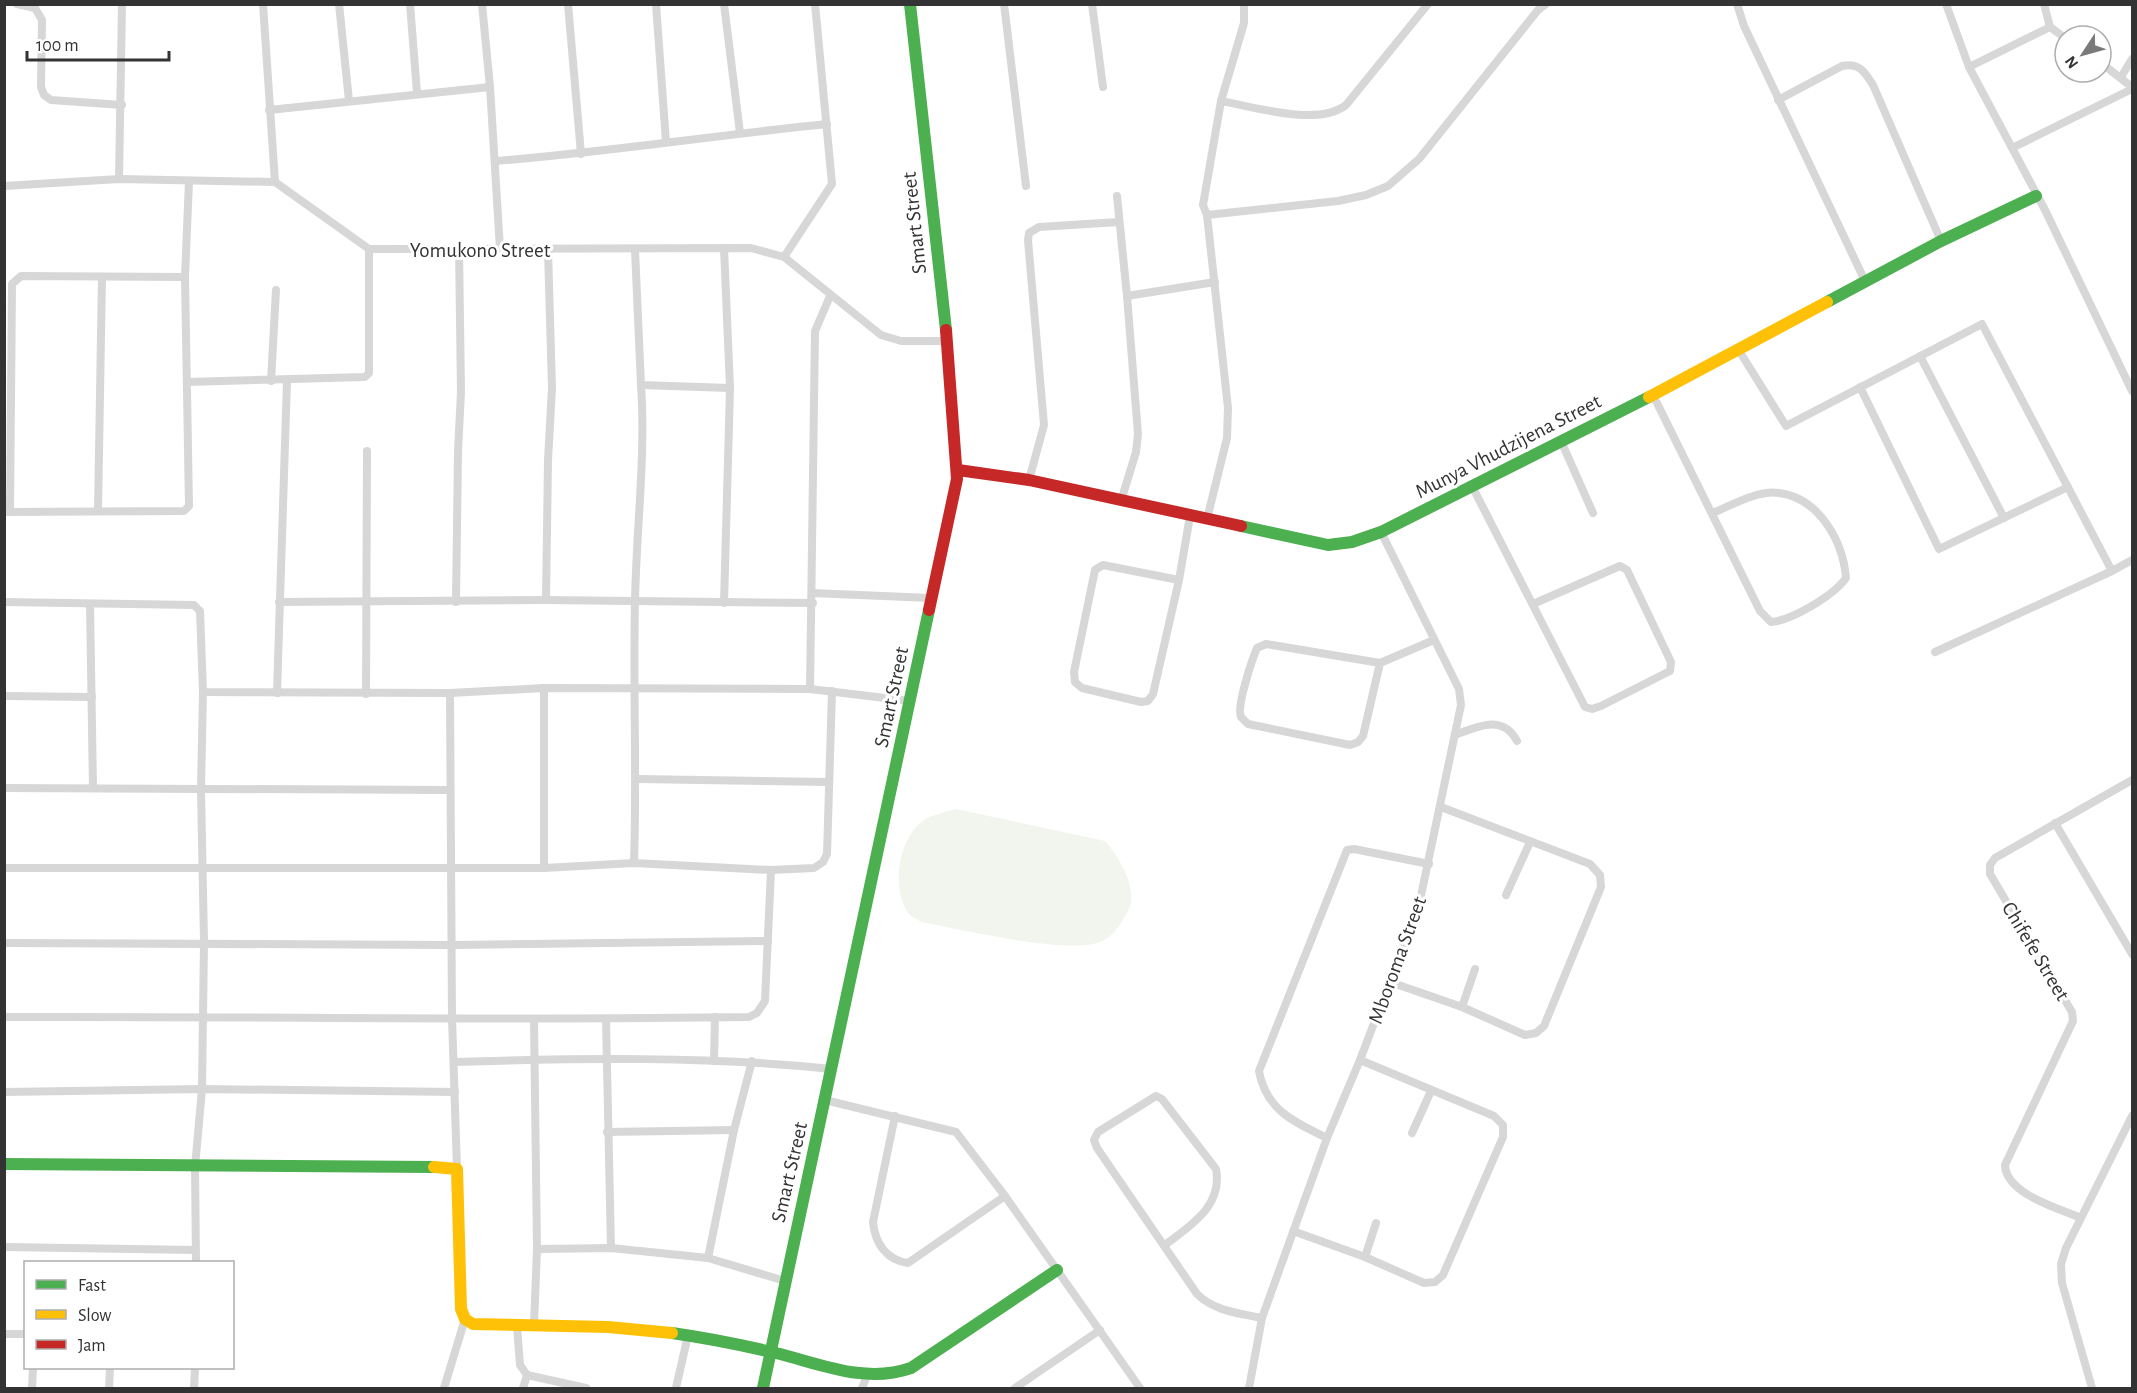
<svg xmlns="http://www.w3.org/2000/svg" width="2137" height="1393" viewBox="0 0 2137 1393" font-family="'Alegreya Sans',sans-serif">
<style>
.green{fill:#f1f5ed}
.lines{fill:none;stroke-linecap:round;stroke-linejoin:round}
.street{stroke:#d7d7d7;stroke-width:8}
.fast{stroke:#4caf50;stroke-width:12}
.slow{stroke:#ffc107;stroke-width:12}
.jam{stroke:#c62828;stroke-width:12}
.labels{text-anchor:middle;stroke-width:6;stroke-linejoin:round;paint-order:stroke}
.street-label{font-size:21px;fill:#333;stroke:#fff}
</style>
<rect width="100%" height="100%" fill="#fff"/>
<path class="green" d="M956,809L1105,841C1119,857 1139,889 1128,911C1121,924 1112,939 1097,943C1063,954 961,929 921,922C917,919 909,916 907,911C891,884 899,838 924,820C932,815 946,812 956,809Z"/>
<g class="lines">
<g class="street">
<path d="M17,4L35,8L42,20L41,87L44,95L51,100L122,105"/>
<path d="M263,4L275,182"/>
<path d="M339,4L349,101"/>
<path d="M410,4L417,93"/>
<path d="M482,4L490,87L500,249"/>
<path d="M568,4L581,154"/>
<path d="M656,4L666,142"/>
<path d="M724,4L740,133"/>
<path d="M1004,4L1026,186"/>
<path d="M1092,4L1103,87"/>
<path d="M1737,4L1744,26L1865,281"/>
<path d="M1946,4L1969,67L2045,210L2132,391"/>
<path d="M2050,27L2065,38"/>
<path d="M2101,63L2132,87"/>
<path d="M1969,67L2050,27L2044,4"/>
<path d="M2121,77L2132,59"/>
<path d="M1778,100L1842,66C1859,62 1865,72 1873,85L1941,241"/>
<path d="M1221,101C1255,107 1318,127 1346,105L1428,4"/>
<path d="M269,110L490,87"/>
<path d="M2012,148L2132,89"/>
<path d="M496,161C607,152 717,135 827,124"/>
<path d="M119,179L122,4"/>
<path d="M4,186L119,179L275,182L369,249L751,248L784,257L881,335L901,341H947"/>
<path d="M1117,196L1127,296"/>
<path d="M1207,215L1338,201L1366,195L1388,186L1419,159L1538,10L1546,4"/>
<path d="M635,250L641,385L730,388L724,248"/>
<path d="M784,257L832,184L815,4"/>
<path d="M1738,349L1786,426L1982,324L2112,571L2132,560"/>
<path d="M1920,356L2004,518"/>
<path d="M271,381L276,290"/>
<path d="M187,382L365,377L369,373V249"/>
<path d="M1860,387L1939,549L2068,487"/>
<path d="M1653,395L1760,611L1771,622C1793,620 1834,595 1846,578C1843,541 1819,498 1779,493C1758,490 1732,505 1713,513"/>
<path d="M1561,441L1593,513"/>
<path d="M1029,480L1044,425L1028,240L1029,233L1039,227L1119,222"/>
<path d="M1472,486L1585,707L1592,709L1601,706L1670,671L1671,662L1627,570L1620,566L1533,604"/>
<path d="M1121,501L1136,452L1138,434L1127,296L1215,282"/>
<path d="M98,511L102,277"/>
<path d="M4,512L184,511L189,506L185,277L189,181"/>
<path d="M10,512L12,284L21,276L185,277"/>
<path d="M1207,519L1227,438L1228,408L1207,215L1203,205L1221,101L1244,23V4"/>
<path d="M1179,580L1103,565L1095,570L1074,672L1075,682L1082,688L1141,702L1148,701L1153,694L1179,580L1190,516"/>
<path d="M812,593L930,598"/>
<path d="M546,600L548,460L552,388L548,250"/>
<path d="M4,602L194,605L200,611L203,692L450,693L544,688L810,689L910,701"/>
<path d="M279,602L546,600L813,603"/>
<path d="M456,602L458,451L461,392L459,248"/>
<path d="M724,603L730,388"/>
<path d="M90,604L93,788"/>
<path d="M1935,652L2112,571"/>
<path d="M1380,663L1363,736L1358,742L1350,745L1248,724C1247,723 1242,718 1241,717C1236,707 1252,660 1257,648L1266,644L1380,663L1434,640"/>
<path d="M810,689L815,331L830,296"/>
<path d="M277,693L287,381"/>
<path d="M450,693L452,1018L457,1169"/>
<path d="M366,694L367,451"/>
<path d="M4,696L92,697"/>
<path d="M1455,735C1478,726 1503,714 1517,741"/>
<path d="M637,779L829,782"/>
<path d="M4,788L449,790"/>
<path d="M2055,823L2132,954"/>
<path d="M634,863C637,776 633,690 635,603C636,531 646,457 641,385"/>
<path d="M4,868H544L634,863L771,870L814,868L823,862L827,854L832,691"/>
<path d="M544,868V688"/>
<path d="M1506,895L1530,842"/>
<path d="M4,943L452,945L768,941"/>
<path d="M1390,982L1462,1007L1525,1035L1536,1033L1544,1026L1601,887L1600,875L1590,864L1441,807"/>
<path d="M1462,1007L1475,969"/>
<path d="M4,1017C253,1016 501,1021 749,1017L757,1013L765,1001L771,870"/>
<path d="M606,1019L611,1248"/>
<path d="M534,1020L537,1249L534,1325"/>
<path d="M714,1061L715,1017"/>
<path d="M455,1062C580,1058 707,1056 832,1069"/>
<path d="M4,1092L202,1089L455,1092"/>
<path d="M825,1100L956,1132L1005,1196L1140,1388"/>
<path d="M895,1116L873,1222C875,1243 886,1260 908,1263L1005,1196"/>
<path d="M607,1132L734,1130"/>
<path d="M1412,1133L1431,1091"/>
<path d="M1327,1138C1294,1122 1266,1110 1259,1071L1347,850L1354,849L1429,864"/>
<path d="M2081,1218C2058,1208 2006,1194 2005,1165L2073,1021L2072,1012L1990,874V865L1995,858L2132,780"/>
<path d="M1293,1231L1365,1257L1424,1283L1435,1282L1443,1275L1503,1137V1125L1494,1116L1360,1060"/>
<path d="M1165,1245C1191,1225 1223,1206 1216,1169L1162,1099L1156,1096L1098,1132L1094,1140L1097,1148L1197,1294C1214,1311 1238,1313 1262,1318"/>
<path d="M4,1247L196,1250"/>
<path d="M537,1249L611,1248L708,1258L785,1281"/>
<path d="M1365,1257L1376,1223"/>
<path d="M708,1258L734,1130L752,1061"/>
<path d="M196,1262L195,1167L202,1089L204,942L201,789L203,692"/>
<path d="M517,1326L520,1365L527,1375L523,1388"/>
<path d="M4,1334H26"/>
<path d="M527,1375L586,1388"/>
<path d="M32,1388L33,1368"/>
<path d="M109,1388L110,1368"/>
<path d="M194,1388L195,1368"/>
<path d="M444,1388L465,1319"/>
<path d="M676,1388L688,1335"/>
<path d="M862,1388L867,1376"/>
<path d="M1015,1388L1100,1330"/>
<path d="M1249,1388L1262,1318L1327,1138L1360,1060L1419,905L1461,705L1459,689L1381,532"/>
<path d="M2092,1388L2062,1283L2061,1264L2066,1248L2132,1116"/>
</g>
<g class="fast">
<path d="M910,4L946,330"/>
<path d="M1827,302L1941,241L2036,196"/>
<path d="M1241,526L1328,545L1352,542L1381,532L1649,397"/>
<path d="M4,1164L434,1167"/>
<path d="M672,1333C707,1338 742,1345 776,1353C821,1364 865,1384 911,1368L1057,1270"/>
<path d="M763,1388L929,610"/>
</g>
<g class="slow">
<path d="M1649,397L1827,302"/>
<path d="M434,1167L457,1169L461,1309L465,1319L473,1324L608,1327L672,1333"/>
</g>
<g class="jam">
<path d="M958,470L1029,480L1241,526"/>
<path d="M929,610L957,479L946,330"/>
</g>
</g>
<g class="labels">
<g class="street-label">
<text transform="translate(914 223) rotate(-96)" y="7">Smart Street</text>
<text x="480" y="257">Yomukono Street</text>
<text transform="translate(1508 446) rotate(-27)" y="7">Munya Vhudzijena Street</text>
<text transform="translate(891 697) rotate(-78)" y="7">Smart Street</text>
<text transform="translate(2036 951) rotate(59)" y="7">Chifefe Street</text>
<text transform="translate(1397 960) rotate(-70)" y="7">Mboroma Street</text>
<text transform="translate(789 1172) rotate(-77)" y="7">Smart Street</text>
</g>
</g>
<rect width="2137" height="1393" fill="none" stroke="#333333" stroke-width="12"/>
<rect x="24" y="1261" width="210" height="108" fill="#ffffff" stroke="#adadad" stroke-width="1.5"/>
<rect x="36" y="1280" width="30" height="9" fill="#4caf50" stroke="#adadad" stroke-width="1.5"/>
<text x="78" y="1291" font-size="18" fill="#333333">Fast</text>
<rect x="36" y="1310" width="30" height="9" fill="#ffc107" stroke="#adadad" stroke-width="1.5"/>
<text x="78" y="1321" font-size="18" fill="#333333">Slow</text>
<rect x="36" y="1340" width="30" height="9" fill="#c62828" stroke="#adadad" stroke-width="1.5"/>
<text x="78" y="1351" font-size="18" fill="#333333">Jam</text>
<g transform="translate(2083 54) rotate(234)"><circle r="28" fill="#ffffff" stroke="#adadad" stroke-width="1.5"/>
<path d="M0-4.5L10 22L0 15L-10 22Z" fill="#7a7a7a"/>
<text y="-9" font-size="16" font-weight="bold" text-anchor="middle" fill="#333333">N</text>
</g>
<path d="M27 51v9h142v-9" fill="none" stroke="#333333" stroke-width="3"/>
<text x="36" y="51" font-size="18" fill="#333333" stroke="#ffffff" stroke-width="4.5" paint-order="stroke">100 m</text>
</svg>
